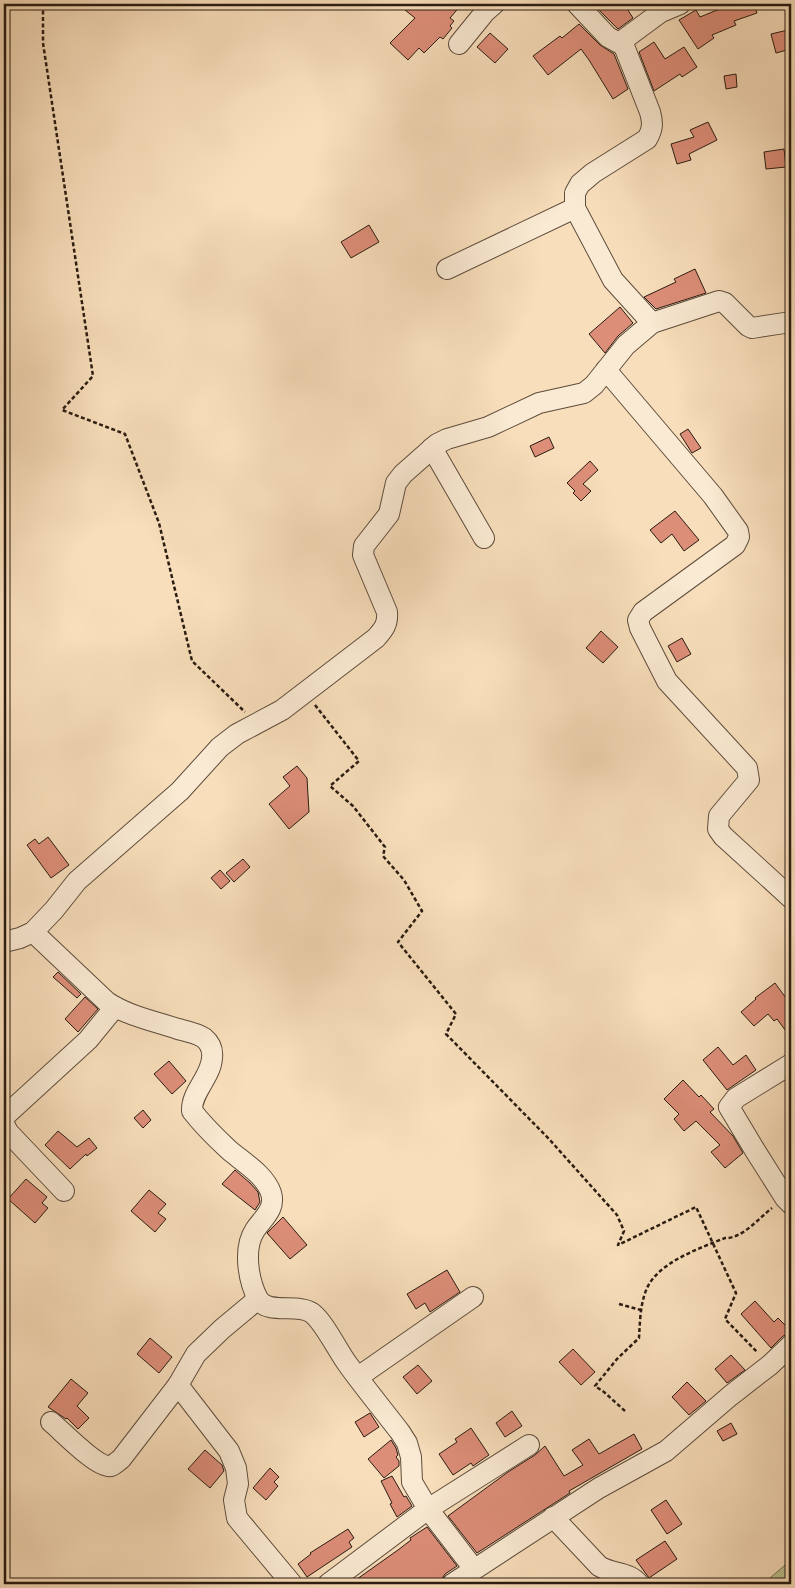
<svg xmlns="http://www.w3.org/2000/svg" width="795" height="1588" viewBox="0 0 795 1588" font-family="'EB Garamond',serif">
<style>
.green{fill:#bdc191;stroke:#746e52}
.building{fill:#dd8e79;stroke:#2a1c12}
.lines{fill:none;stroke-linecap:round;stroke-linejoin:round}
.minor-casing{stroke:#5e4c3c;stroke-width:22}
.path{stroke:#2a1c12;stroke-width:2.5;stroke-dasharray:4 2.5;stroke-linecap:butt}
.minor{stroke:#faead3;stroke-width:20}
</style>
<rect width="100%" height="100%" fill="#f8debb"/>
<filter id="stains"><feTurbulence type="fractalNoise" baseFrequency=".004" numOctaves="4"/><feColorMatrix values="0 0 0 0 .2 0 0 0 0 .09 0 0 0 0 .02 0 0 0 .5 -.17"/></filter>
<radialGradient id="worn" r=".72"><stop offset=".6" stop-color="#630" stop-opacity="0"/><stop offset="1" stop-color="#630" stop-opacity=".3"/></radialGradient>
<path class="green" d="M791,1560V1584H763Z"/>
<g class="building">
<path d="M411,4H462L450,18L454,21L450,26L452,28L443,39L440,37L424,53L419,48L408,60L390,43L415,18L405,10Z"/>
<path d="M593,4H624L633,18L618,29Z"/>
<path d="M732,4H754L757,13L734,21L736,25L712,35L714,38L698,49L679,20L696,10L700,17Z"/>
<path d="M579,24L600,45L614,54L628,89L613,99L589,60L581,49L548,75L533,56L560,36L562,38Z"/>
<path d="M788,30L791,49L776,53L771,34Z"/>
<path d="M490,33L508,49L495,63L477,47Z"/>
<path d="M654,42L665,59L684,47L697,67L682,77L680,74L654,91L639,52Z"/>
<path d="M736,74L737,87L726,89L724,76Z"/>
<path d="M708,122L717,140L689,154L691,160L677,164L671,144L694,137L690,130Z"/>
<path d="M784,149L786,167L766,169L764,152Z"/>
<path d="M369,225L379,242L351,258L341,242Z"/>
<path d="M695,269L706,293L656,309L644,297L676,282L674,279Z"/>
<path d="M620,307L633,323L618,336L605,353L589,334Z"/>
<path d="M688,429L701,448L692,453L680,434Z"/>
<path d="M549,437L554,448L535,457L530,446Z"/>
<path d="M590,461L598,470L583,484L591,491L581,501L573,493L575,491L567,483Z"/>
<path d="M675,511L699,540L684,551L672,534L661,543L650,530Z"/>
<path d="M601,631L618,647L603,663L586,648Z"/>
<path d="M682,638L691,654L677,662L668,646Z"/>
<path d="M297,766L307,778L309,812L289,829L269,804L290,786L283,777Z"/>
<path d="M48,837L69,865L51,878L27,845L35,839L39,844Z"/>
<path d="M243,859L250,867L234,882L226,873Z"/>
<path d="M220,870L230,881L221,889L211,878Z"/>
<path d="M58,972L81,994L77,998L53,977Z"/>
<path d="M775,983L791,1005V1038L777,1019L774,1021L768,1014L754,1026L741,1012L756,999L755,998Z"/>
<path d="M85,997L98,1009L78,1032L65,1019Z"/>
<path d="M718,1047L733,1065L746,1055L756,1070L727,1090L703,1060Z"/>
<path d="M169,1061L186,1081L172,1094L154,1074Z"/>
<path d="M683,1080L699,1097L701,1095L714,1109L710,1112L733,1136L743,1153L725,1168L711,1152L720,1145L696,1121L684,1131L674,1119L679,1114L664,1099Z"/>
<path d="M143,1110L151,1120L143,1128L134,1118Z"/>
<path d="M58,1131L77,1147L89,1138L97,1148L87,1156L86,1154L70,1169L45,1145Z"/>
<path d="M235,1170L250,1183L258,1192L260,1202L255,1210L222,1184Z"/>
<path d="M26,1179L47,1197L42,1203L48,1208L35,1223L8,1199Z"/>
<path d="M149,1190L166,1204L158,1213L166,1219L155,1232L131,1211Z"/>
<path d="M283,1217L307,1245L290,1259L267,1233Z"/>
<path d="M447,1270L460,1292L430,1312L425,1303L416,1309L407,1294Z"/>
<path d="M755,1301L774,1322L778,1318L791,1331V1333L783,1336L771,1348L741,1314Z"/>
<path d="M150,1338L172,1357L159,1373L137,1354Z"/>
<path d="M573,1349L595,1372L581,1385L559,1362Z"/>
<path d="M731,1355L745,1370L727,1383L715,1369Z"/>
<path d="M418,1365L432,1381L417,1394L403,1377Z"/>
<path d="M71,1379L88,1393L77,1406L89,1418L78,1429L67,1418L66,1419L48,1407Z"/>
<path d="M687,1382L706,1401L689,1415L672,1397Z"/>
<path d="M512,1411L522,1426L505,1437L496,1423Z"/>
<path d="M370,1413L379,1427L364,1437L355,1422Z"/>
<path d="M731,1423L737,1434L723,1441L717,1431Z"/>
<path d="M471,1428L489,1455L473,1466L471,1463L453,1475L439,1454L457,1442L455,1439Z"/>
<path d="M634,1434L642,1449L569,1491L570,1493L477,1553L448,1516L508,1472L535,1455L545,1446L564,1476L583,1465L572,1450L589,1439L599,1454Z"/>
<path d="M391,1440L396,1448L398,1455L396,1457L399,1461V1466L384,1478L368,1459Z"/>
<path d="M205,1450L222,1465L224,1471L210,1488L188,1469Z"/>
<path d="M270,1468L279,1477L274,1482L278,1486L266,1500L253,1488Z"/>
<path d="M392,1476L404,1497L406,1496L412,1506L397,1517L390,1504L392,1503L381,1481Z"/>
<path d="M666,1500L682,1524L667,1534L651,1510Z"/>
<path d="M427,1527L457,1566L445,1574L441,1580L436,1584H350L398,1550L411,1540L410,1538Z"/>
<path d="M348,1529L354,1538L349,1542L352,1547L307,1577L298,1564L311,1554L310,1553Z"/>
<path d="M665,1541L677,1559L649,1578L636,1560Z"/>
</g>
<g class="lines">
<g class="minor-casing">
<g id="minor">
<path d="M577,4L608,37L619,43L661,12L680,4"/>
<path d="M622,41L650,112C653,123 653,129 647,139L593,173L580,184L575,193V208L613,280L652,323"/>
<path d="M459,44L485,12L494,4"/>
<path d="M447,269L575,208"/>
<path d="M606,370L713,496L738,531L739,537L735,545L643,612L638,620L640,628L667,681L747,768L749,780L719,816L718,829L723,836L791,898"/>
<path d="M432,448L484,538"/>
<path d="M33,932L107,1002C128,1016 154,1021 178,1029C186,1031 197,1033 204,1038C210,1043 213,1050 212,1058C211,1077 191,1092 192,1111C203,1125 216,1138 229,1150C243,1162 265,1175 271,1193C276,1209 263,1218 255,1230C243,1248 248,1280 258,1299C267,1315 298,1303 312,1313C325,1323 338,1352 349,1366C365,1388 383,1410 400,1432L407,1443L411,1457L412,1482L428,1509L474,1569"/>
<path d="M4,942L20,938L33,932L54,910L77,881L180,791L220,747L237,734L282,710L376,638C384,629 388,624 387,612L363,555L364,546L389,514L396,483L403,474L437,444L447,439L488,427L539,403L584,393L594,385L626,345L652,323L719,301L725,303L748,326L752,328L791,322"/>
<path d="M791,1064L736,1098L729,1107L756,1152L785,1198L791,1204"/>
<path d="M4,1117L88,1040L115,1007"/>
<path d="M4,1124L8,1132L64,1191"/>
<path d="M258,1299L222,1329L196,1354L178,1385L229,1451L236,1468L238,1484L234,1500L237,1518L292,1584"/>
<path d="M358,1377L473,1297"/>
<path d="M51,1422C61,1430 99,1470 111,1466C114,1465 118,1461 121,1459L178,1385"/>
<path d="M553,1517L599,1566C614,1575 628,1571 639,1584"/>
<path d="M328,1584L428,1509L529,1445"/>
<path d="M452,1584L599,1488L666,1451L730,1396L770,1365L791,1345"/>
</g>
</g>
<g class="path">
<path d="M43,4V43L93,376L62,410L125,434L159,523L192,661L245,712"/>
<path d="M315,705L359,761L330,786L353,806L385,847L383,856L404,880L422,911L398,942L456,1014L446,1034L549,1139L617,1215L624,1231L618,1245L696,1207L736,1293L725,1319L758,1353"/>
<path d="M619,1304L641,1310"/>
<path d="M625,1411L604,1392L595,1386L617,1359L639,1338C640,1322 640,1304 647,1288C659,1262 700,1248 725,1238C742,1239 759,1218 772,1208"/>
</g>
<use href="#minor" class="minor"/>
</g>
<rect width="795" height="1588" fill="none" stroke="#f8debb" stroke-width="20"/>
<rect x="5" y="5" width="785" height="1578" fill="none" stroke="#2a1c12" stroke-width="2.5"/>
<rect x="10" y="10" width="775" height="1568" fill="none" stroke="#2a1c12"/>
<rect width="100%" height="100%" filter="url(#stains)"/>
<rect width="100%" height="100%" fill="url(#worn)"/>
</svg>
